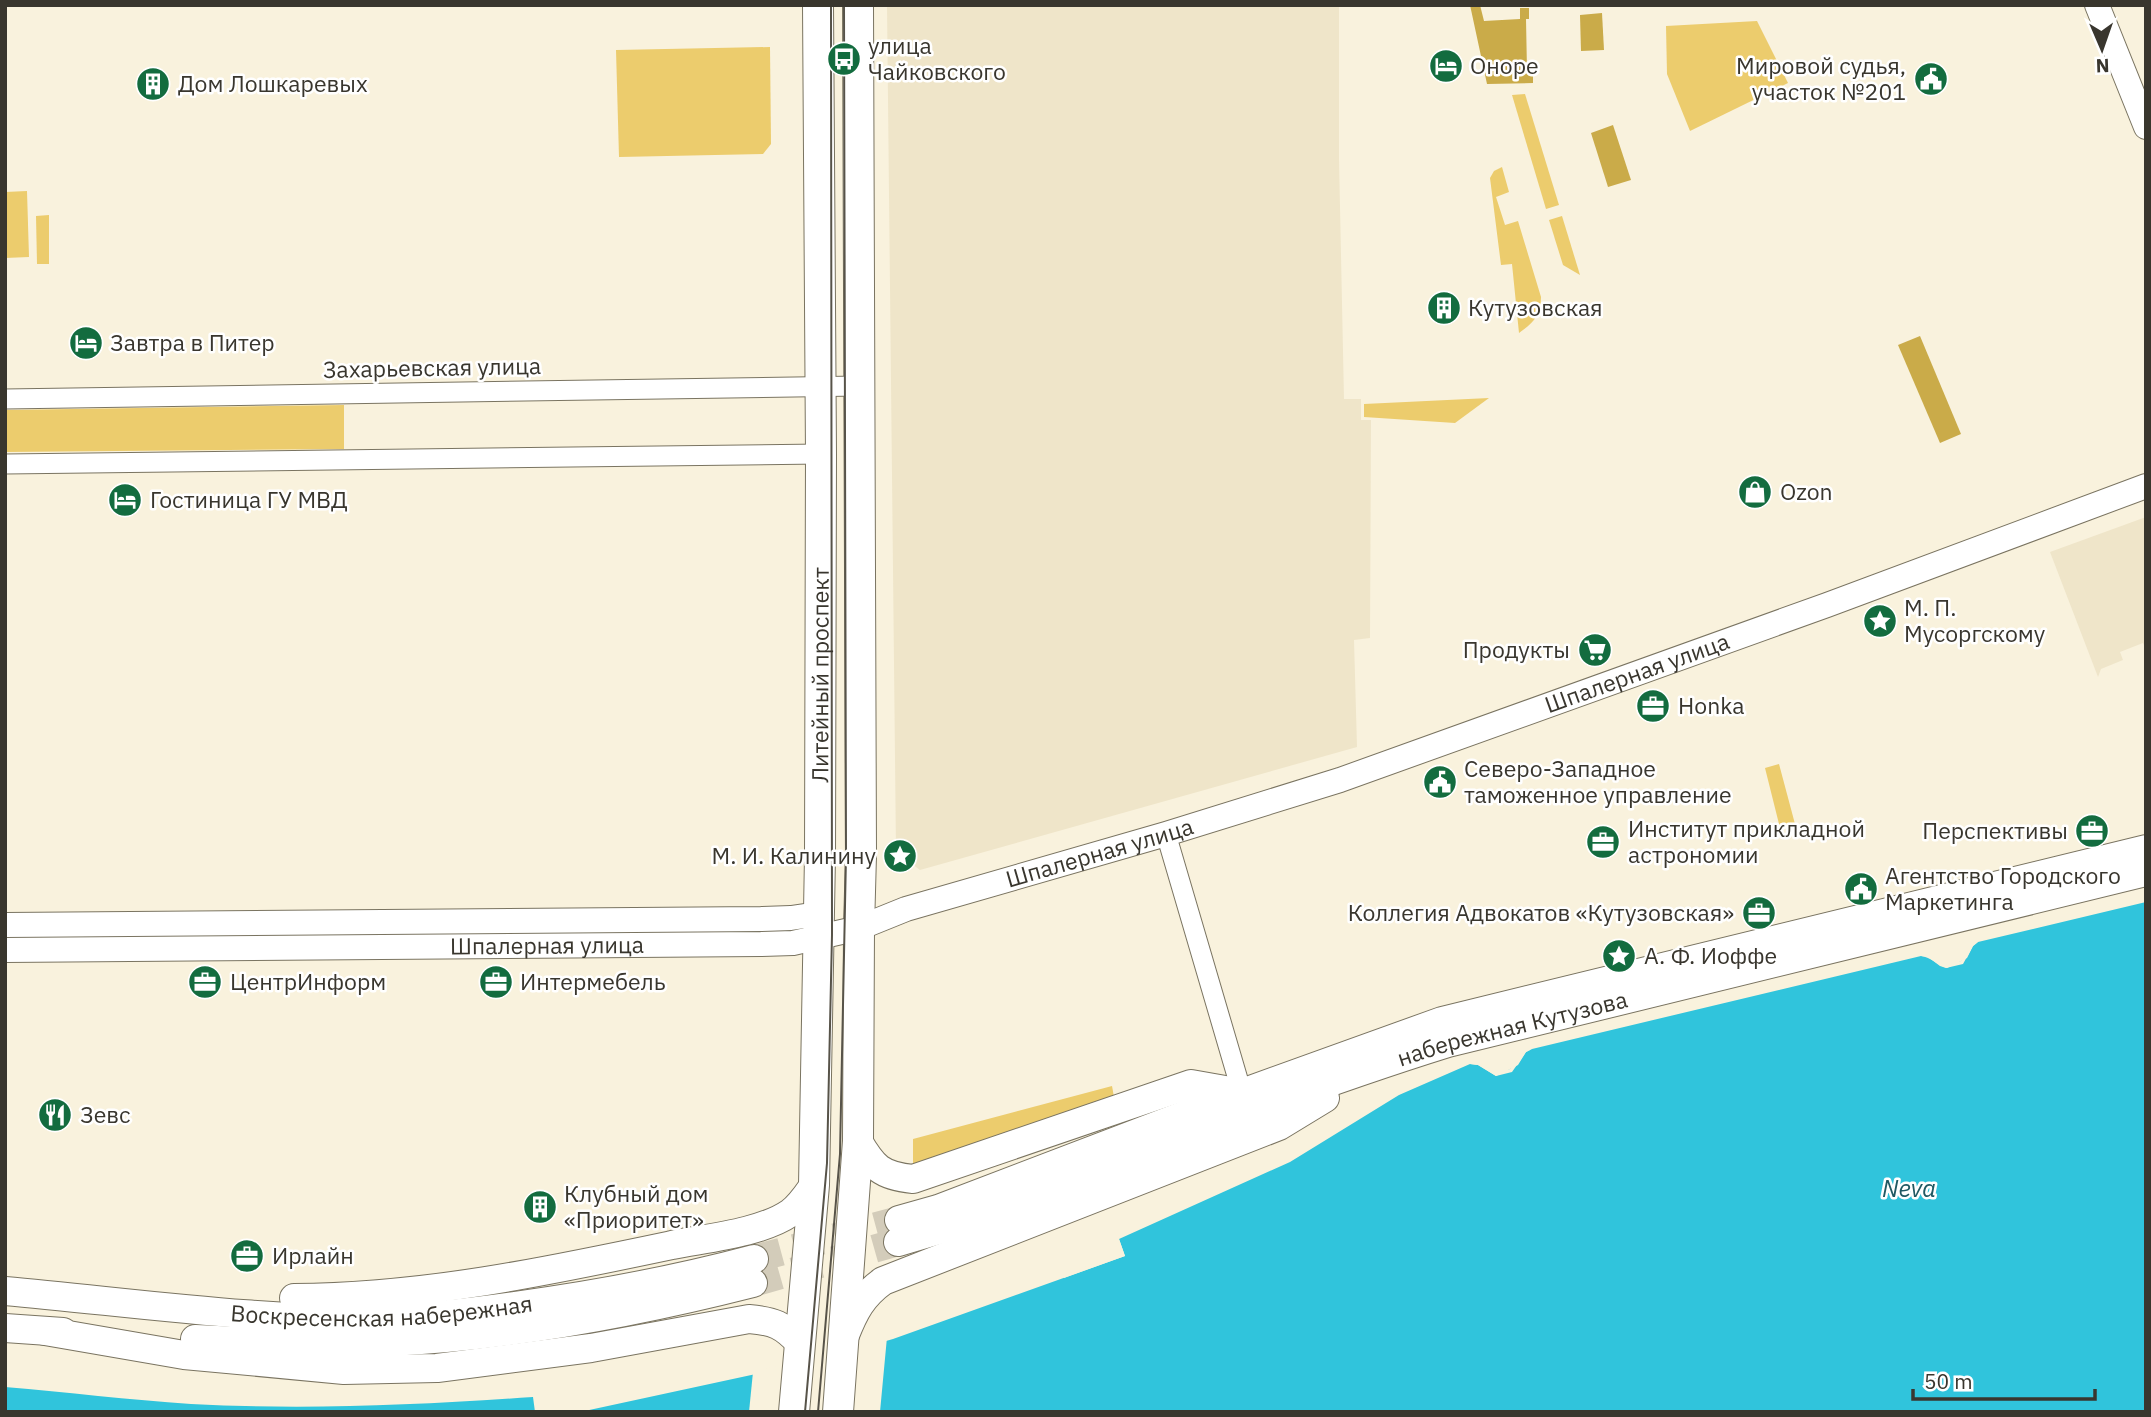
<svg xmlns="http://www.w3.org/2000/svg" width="2151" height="1417" viewBox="0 0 2151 1417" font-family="'IBM Plex Sans',sans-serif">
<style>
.built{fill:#efe5c9}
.green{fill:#eccc6d}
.forest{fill:#caab49}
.water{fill:#30c4dc}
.pier{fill:#f9f2dd}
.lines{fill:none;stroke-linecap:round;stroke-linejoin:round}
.secondary-tunnel{stroke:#d3ccba;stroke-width:28;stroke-dasharray:28 14;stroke-linecap:butt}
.minor-casing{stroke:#7a7461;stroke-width:21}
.tertiary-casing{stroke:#7a7461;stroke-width:26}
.secondary-casing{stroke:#7a7461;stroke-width:30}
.primary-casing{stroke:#7a7461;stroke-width:32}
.minor{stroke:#fff;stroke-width:19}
.tertiary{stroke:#fff;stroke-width:24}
.secondary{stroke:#fff;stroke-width:28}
.primary{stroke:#fff;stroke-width:30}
.tram{stroke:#575349;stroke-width:2}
.labels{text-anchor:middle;stroke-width:5;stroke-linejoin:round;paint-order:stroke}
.poi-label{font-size:23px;fill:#39362e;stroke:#fff;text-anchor:start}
.street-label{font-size:23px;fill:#39362e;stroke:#fff}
.water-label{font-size:24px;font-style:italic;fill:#205963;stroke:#fff}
</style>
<rect width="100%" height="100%" fill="#f9f2dd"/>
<g class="built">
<path d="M887,5H1339V159L1344,399H1361V420H1371L1370,638L1354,640L1357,747L920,870L896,852Z"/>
<path d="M2146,517V650L2143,643L2120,652L2123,660L2101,669L2098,677L2050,552Z"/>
</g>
<g class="green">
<path d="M1757,21L1788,83L1690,131L1667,74L1666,26Z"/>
<path d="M770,47L771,144L763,154L619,157L616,50Z"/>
<path d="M1525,94L1559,205L1546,209L1512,95Z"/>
<path d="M1502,167L1509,192L1496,197L1505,225L1518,221L1541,297C1541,316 1533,323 1519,333L1512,264L1501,265L1490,178L1494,171Z"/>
<path d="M27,191L29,257L5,258V192Z"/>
<path d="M49,215V264H37L36,216Z"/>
<path d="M1562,216L1580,275L1563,265L1549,220Z"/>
<path d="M1489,398L1455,423L1364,417V404Z"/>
<path d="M344,405V449L5,452V410Z"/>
<path d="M1779,764L1795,824L1780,828L1765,768Z"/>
<path d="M1112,1086L1114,1097L913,1169V1139Z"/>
</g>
<g class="forest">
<path d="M1470,5H1480L1484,21L1520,19V8H1529V19H1526L1527,71H1533V83L1487,84Z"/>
<path d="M1602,13L1604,50L1581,51L1580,15Z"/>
<path d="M1613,125L1631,180L1608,187L1591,133Z"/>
<path d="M1920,336L1961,434L1940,443L1898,345Z"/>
</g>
<g class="water">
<path d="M2146,902V1412H580L820,1360L893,1339L1125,1256L1119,1239L1290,1162L1399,1095L1470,1064L1478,1065L1496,1076L1518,1065L1526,1052L1532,1049L1921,956C1931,957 1937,965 1947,968L1967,958L1973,946L1978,942Z"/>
<path d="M5,1387C67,1392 129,1400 191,1404C306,1410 419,1405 533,1397L535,1412H5Z"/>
</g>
<g class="pier">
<path d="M1978,942L1973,946L1963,964L1946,968L1940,966L1928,957L1921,956L1930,954L1946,964L1961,961L1970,944Z"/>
<path d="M1532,1049L1526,1052L1512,1072L1496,1076L1478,1065L1470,1064L1479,1062L1496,1072L1510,1069L1522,1052Z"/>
<path d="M1119,1239L1125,1256L1064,1278L1063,1275L1121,1254L1116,1241Z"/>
<path d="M887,1337L880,1412H749L753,1372Z"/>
</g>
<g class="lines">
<g class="secondary-tunnel">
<path d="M754,1259L899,1220"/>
<path d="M753,1283L898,1242"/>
</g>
<g class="minor-casing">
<g id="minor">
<path d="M5,399L859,386"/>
<path d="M5,464L821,454"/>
<path d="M1166,834L1242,1093"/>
</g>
</g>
<g class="tertiary-casing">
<g id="tertiary">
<path d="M2097,5L2146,127"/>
<path d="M5,925L761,919L791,918L818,914"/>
<path id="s1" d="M5,950L761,944L793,943L859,928L906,909L1166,834L1340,780L1827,605L2146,486"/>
</g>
</g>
<g class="secondary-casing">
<g id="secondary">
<path d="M858,1141C873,1167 881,1176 913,1179L1191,1084L1242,1093"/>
<path d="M899,1220L938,1209L1242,1093L1442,1021L2146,849"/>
<path id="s2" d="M898,1242L945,1228C1112,1165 1278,1096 1448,1043L2146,872"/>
<path id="s3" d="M5,1291C130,1302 262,1322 387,1318C429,1317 472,1312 514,1306C595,1295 675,1280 754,1259"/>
<path d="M294,1298C426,1297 544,1272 672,1245C707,1238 761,1233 790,1213C800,1206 807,1195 814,1185"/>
<path d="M5,1328L63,1332"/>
<path d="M45,1331L184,1355L344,1370L437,1368L591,1348L749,1319C774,1321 783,1325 800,1343"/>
<path d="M845,1335C854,1312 862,1296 883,1281L1279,1126L1325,1098"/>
<path d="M195,1339C260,1342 326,1345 391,1342C513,1336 635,1313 753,1283"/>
</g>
</g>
<g class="primary-casing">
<g id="primary">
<path id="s4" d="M794,1412L814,1185L820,856L821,454L818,5"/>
<path d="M838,1412L858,1141L859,928L861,855L858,5"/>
</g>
</g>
<use href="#minor" class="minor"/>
<use href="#tertiary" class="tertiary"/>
<use href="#secondary" class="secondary"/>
<use href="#primary" class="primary"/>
<g class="tram">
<path d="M805,1412L827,1163L832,935L831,5"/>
<path d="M818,1412L840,1154L846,856L844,5"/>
</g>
</g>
<defs>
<g id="bus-disc" transform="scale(1.75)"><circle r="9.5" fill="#136c3f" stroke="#fff"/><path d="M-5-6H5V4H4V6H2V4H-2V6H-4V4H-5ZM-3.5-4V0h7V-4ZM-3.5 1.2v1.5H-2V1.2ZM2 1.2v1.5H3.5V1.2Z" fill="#fff"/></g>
<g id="hotel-disc" transform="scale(1.75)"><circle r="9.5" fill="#136c3f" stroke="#fff"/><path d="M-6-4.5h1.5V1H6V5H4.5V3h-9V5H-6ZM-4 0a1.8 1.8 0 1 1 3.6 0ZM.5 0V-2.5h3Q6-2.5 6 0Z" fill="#fff"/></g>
<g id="civic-disc" transform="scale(1.75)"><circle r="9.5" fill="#136c3f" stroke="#fff"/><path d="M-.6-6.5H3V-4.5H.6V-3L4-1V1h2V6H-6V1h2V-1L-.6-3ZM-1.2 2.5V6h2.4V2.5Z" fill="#fff"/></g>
<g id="building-disc" transform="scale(1.75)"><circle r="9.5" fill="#136c3f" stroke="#fff"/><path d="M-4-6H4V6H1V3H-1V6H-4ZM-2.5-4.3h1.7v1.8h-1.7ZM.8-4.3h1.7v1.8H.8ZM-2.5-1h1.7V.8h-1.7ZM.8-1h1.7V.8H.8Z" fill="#fff"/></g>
<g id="shop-disc" transform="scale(1.75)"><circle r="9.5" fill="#136c3f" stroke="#fff"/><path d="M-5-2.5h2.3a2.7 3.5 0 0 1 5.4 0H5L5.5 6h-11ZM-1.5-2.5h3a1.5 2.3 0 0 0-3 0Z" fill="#fff"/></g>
<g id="sight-disc" transform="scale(1.75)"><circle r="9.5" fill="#136c3f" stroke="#fff"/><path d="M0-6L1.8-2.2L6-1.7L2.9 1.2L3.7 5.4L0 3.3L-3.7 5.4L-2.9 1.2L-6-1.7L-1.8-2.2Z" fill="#fff"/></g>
<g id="supermarket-disc" transform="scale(1.75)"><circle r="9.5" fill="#136c3f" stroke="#fff"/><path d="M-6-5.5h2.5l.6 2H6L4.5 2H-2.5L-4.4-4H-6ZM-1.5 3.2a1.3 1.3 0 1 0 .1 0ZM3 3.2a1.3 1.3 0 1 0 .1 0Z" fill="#fff"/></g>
<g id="office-disc" transform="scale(1.75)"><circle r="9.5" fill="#136c3f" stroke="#fff"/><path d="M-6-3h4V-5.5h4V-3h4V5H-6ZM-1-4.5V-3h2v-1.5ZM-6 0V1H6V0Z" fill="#fff"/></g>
<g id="restaurant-disc" transform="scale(1.75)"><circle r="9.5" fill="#136c3f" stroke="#fff"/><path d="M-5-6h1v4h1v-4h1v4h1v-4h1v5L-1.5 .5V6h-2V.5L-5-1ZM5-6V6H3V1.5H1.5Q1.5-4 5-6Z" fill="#fff"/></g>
</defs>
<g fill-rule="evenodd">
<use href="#bus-disc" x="844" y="59"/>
<use href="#hotel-disc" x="1446" y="66"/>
<use href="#civic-disc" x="1931" y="79"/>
<use href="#building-disc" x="153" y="84"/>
<use href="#building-disc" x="1444" y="308"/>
<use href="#hotel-disc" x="86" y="343"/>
<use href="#shop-disc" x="1755" y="492"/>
<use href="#hotel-disc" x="125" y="500"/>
<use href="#sight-disc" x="1880" y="621"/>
<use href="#supermarket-disc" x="1595" y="650"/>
<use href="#office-disc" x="1653" y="706"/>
<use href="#civic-disc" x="1440" y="782"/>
<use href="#office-disc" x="2092" y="831"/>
<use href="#office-disc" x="1603" y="842"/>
<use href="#sight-disc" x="900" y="856"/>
<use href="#civic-disc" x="1861" y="889"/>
<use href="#office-disc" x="1759" y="913"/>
<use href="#sight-disc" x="1619" y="956"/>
<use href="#office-disc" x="205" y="982"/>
<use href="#office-disc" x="496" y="982"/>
<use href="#restaurant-disc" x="55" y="1115"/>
<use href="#building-disc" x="540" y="1207"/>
<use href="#office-disc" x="247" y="1256"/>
</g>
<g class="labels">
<g class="poi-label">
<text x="868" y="54">улица<tspan x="868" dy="26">Чайковского</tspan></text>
<text x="1470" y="74">Оноре</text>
<text x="1906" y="74" text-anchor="end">Мировой судья,<tspan x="1906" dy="26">участок №201</tspan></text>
<text x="178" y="92">Дом Лошкаревых</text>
<text x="1468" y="316">Кутузовская</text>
<text x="110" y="351">Завтра в Питер</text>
<text x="1780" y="500">Ozon</text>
<text x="150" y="508">Гостиница ГУ МВД</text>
<text x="1904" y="616">М. П.<tspan x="1904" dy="26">Мусоргскому</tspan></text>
<text x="1570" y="658" text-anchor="end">Продукты</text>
<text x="1678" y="714">Honka</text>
<text x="1464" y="777">Северо-Западное<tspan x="1464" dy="26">таможенное управление</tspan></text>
<text x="1628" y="837">Институт прикладной<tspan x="1628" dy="26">астрономии</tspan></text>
<text x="2068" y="839" text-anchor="end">Перспективы</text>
<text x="876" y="864" text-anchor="end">М. И. Калинину</text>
<text x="1885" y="884">Агентство Городского<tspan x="1885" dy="26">Маркетинга</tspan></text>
<text x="1734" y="921" text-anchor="end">Коллегия Адвокатов «Кутузовская»</text>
<text x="1644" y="964">А. Ф. Иоффе</text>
<text x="230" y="990">ЦентрИнформ</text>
<text x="520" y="990">Интермебель</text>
<text x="80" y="1123">Зевс</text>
<text x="564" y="1202">Клубный дом<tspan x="564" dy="26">«Приоритет»</tspan></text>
<text x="272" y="1264">Ирлайн</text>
</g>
<g class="street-label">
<text transform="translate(432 368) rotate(-1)" y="8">Захарьевская улица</text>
<text dy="8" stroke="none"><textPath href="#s1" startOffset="1675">Шпалерная улица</textPath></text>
<text dy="8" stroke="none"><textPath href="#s4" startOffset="738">Литейный проспект</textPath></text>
<text dy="8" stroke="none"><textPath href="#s1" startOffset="1108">Шпалерная улица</textPath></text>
<text dy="8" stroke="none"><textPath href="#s1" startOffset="542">Шпалерная улица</textPath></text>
<text dy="8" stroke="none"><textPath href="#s2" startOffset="651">набережная Кутузова</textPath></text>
<text dy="8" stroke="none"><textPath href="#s3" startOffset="378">Воскресенская набережная</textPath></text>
</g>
<g class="water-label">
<text x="1909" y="1197">Neva</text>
</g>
</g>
<rect width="2151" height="1417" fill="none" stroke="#39362e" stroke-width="14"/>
<g transform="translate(2102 49) rotate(178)" stroke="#ffffff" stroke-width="5" paint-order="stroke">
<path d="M0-5L12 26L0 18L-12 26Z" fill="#39362e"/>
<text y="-10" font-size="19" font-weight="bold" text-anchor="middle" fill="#39362e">N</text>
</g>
<path d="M1913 1389v10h182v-10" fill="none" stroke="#39362e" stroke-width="3.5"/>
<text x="1924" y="1389" font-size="21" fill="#39362e" stroke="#ffffff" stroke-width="5" paint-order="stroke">50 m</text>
</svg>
